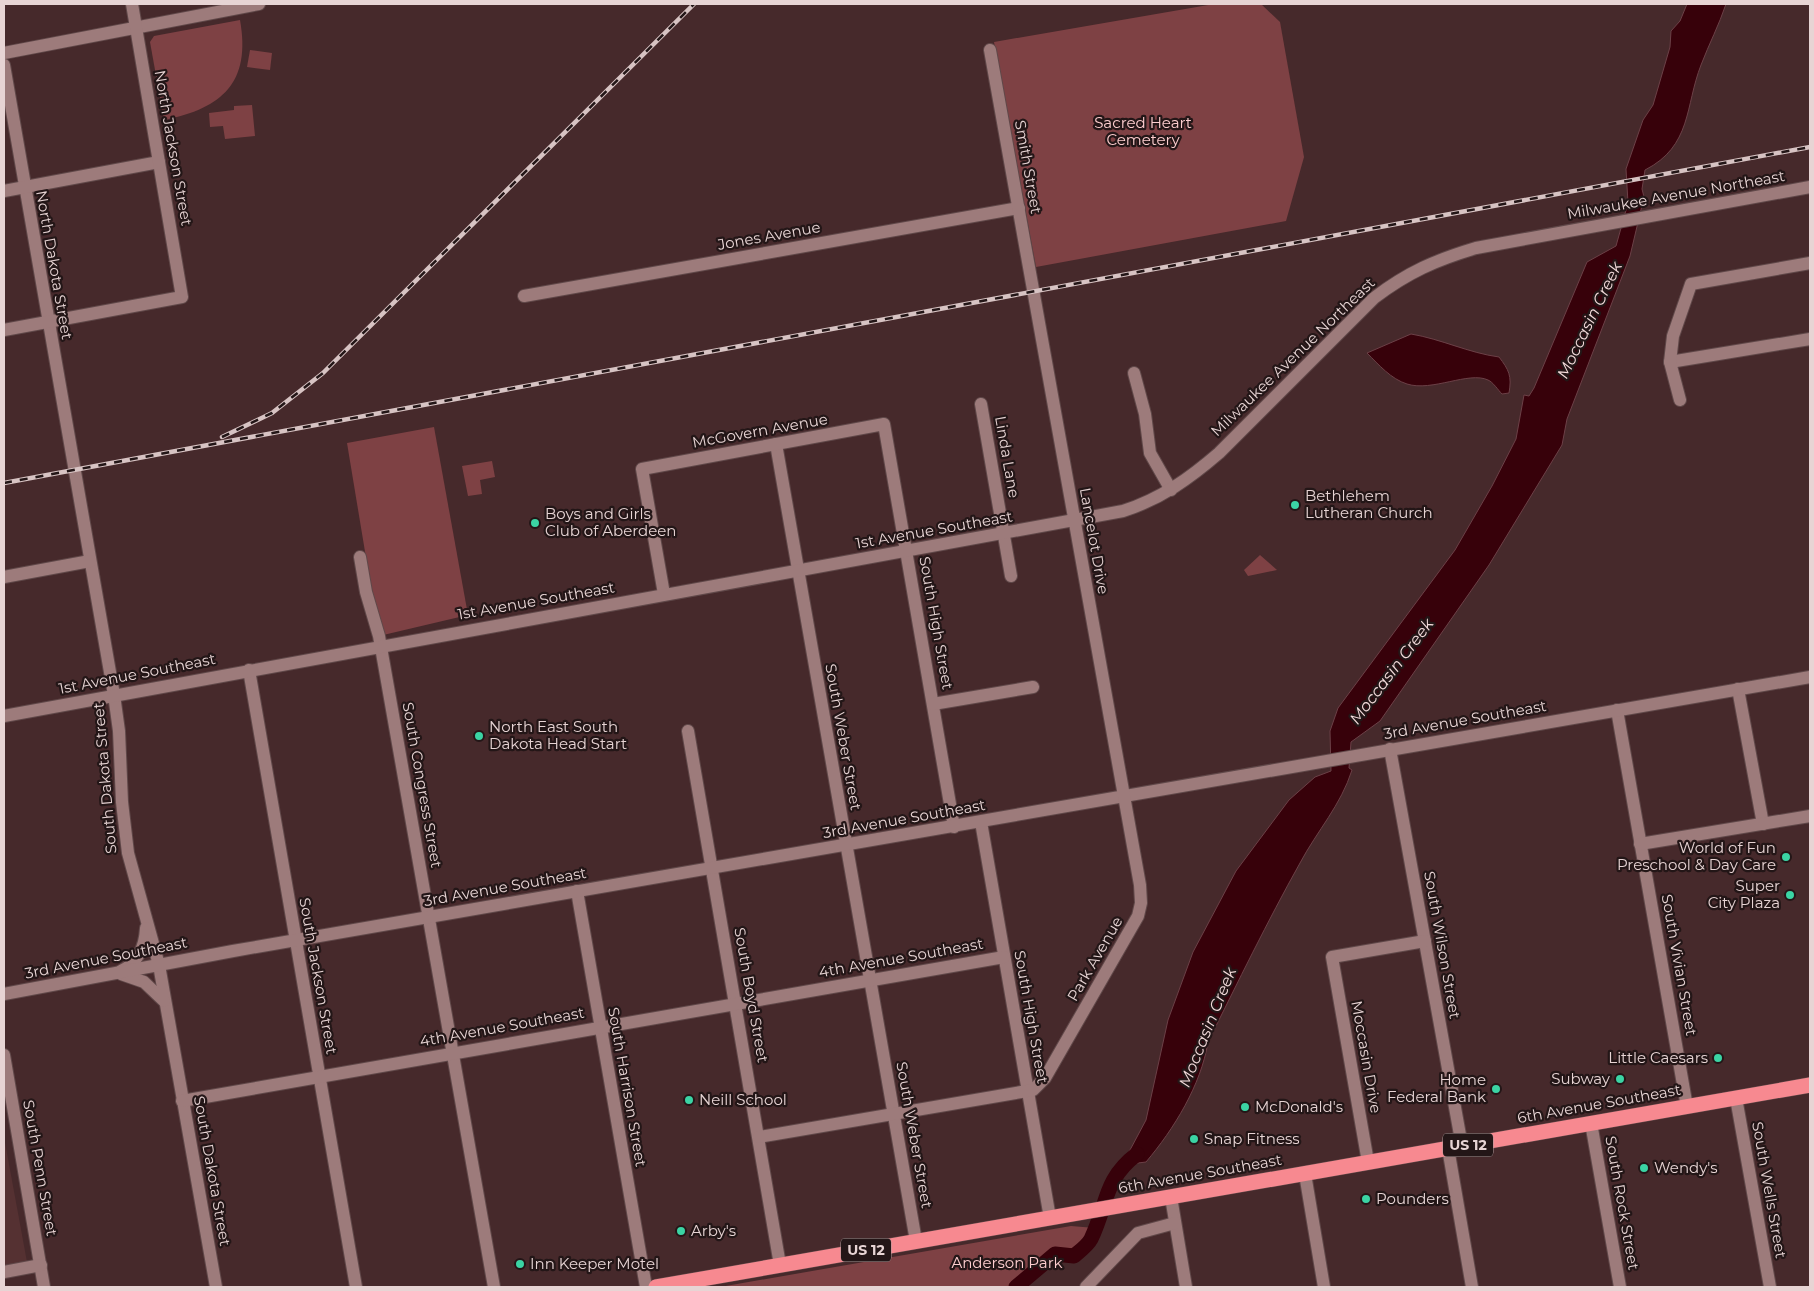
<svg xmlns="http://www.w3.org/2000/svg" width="1814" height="1291" viewBox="0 0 1814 1291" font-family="Montserrat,sans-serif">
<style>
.built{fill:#553132}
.green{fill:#7e4144}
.water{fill:#37010a;stroke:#6c4047}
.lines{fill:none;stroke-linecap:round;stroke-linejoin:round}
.river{stroke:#37010a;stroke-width:15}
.minor-casing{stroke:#604849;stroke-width:14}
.highway-casing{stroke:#604849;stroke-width:16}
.minor{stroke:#9d7b7b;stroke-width:12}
.highway{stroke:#f78990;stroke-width:15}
.rail-casing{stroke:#d7c3c3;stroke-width:4.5}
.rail{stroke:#231617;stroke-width:2.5;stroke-dasharray:8;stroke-linecap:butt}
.poi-dot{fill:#3bd4a4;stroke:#231617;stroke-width:2}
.labels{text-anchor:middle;stroke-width:4.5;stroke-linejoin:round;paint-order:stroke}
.shield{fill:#231617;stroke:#ac9b9b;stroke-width:1}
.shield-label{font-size:14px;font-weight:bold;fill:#e7d4d4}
.park-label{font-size:15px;fill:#fececf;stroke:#231617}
.street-label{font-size:15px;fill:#e7d4d4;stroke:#231617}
.poi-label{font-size:15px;fill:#e7d4d4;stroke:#231617;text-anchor:start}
.water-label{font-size:16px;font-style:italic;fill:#f4dcdc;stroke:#231617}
</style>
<rect width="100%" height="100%" fill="#46292b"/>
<path class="built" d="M4,1137L27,1262L4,1266Z"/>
<g class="green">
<path d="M1214,4H1261L1280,22L1304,157L1286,221L1036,267L994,42Z"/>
<path d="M240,20C251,82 223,108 164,120L150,42L154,36Z"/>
<path d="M250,50L272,53L270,70L247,67Z"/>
<path d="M252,105L255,136L225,139L223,126L210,127L209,113L234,110V106Z"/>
<path d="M434,427L468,615L379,636L347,443Z"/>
<path d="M492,461L495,477L480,480L482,494L468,496L462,466Z"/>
<path d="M1260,555L1277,570L1248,576L1244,570Z"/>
<path d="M1071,1226L1095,1228L1091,1241L1074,1256L1055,1254L1016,1287H720Z"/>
</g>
<g class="water">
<path d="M1687,4H1726C1719,25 1709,44 1701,65C1685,106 1692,146 1645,170L1642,189L1644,197L1630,256L1567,419L1562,445L1489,565L1380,721L1351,742L1349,768L1352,770C1341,805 1317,831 1300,863C1267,922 1238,982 1208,1042C1201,1085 1174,1129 1146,1162L1122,1165L1146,1120L1168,1020L1193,952L1236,871L1289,800L1315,777L1331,771L1330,731L1338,708L1455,550L1492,486L1516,439L1524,395L1529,396L1534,388L1587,262L1616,246L1628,203L1626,169L1643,120L1653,105L1670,47L1671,31L1680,21Z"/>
<path d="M1411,334C1441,339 1469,353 1499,357C1509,370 1512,376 1509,393L1502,394C1498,390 1493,382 1488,380C1469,371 1432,392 1407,384C1391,379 1379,365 1367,353Z"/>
</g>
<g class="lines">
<path class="river" d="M1016,1287L1055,1254L1074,1256C1080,1251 1088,1245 1091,1239C1108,1204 1103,1180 1137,1154"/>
<g class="minor-casing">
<g id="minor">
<path d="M4,53L259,4"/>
<path d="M4,65L114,695L119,731L122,802L128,853L159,965L216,1287"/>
<path d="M4,191L159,162"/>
<path d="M524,296L1019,208"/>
<path d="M4,330L182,297L132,4"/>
<path d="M1670,362L1810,339"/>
<path d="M1134,373L1145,414L1150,453L1171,490"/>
<path d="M1680,400L1670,362L1673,336L1691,284L1810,263"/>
<path d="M981,404L1011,576"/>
<path d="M776,444L916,1241"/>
<path d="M360,557L366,592L379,636L494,1287"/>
<path d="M4,577L90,561"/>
<path d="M664,594L642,469L884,424L954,827"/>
<path d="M249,670L356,1287"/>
<path d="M1738,689L1763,824"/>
<path d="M933,704L1033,687"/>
<path d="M1617,710L1687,1107"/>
<path d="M4,716L1123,511C1161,499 1190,478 1219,453L1374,298C1408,272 1436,260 1476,248L1810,187"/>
<path d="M688,731L780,1265"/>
<path d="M1390,749L1462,1146"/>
<path d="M981,822L1050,1218"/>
<path d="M1640,844L1810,816"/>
<path d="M577,891L646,1287"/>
<path d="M121,971C138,963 145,946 146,928"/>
<path d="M121,974L144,982L164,1001"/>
<path d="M4,994L233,951L1810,677"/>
<path d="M4,1055L44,1287"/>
<path d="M1736,1098L1770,1287"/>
<path d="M182,1101L1004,957"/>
<path d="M1591,1123L1620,1287"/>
<path d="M759,1137L1033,1090L1045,1078L1138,916L1141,903L1140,885L990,50"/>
<path d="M1448,1148L1472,1287"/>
<path d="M1368,1162L1332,957L1425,941"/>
<path d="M1305,1174L1324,1287"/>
<path d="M1171,1197L1186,1287"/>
<path d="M4,1272L41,1265"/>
<path d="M1086,1287L1138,1233L1175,1223"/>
</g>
</g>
<g class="highway-casing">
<path id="highway" d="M656,1287L1810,1085"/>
</g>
<use href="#minor" class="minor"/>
<use href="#highway" class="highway"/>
<g class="rail-casing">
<g id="rail">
<path d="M222,437L272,413L323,373L694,4"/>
<path d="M4,483L1810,147"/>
</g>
</g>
<use href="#rail" class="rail"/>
</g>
<g class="poi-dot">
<circle cx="1295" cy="505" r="5"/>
<circle cx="535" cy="523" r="5"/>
<circle cx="479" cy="736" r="5"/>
<circle cx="1786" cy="857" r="5"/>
<circle cx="1790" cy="895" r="5"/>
<circle cx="1718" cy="1058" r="5"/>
<circle cx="1620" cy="1079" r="5"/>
<circle cx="1496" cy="1089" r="5"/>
<circle cx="689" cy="1100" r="5"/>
<circle cx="1245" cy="1107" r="5"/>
<circle cx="1194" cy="1139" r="5"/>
<circle cx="1644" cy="1168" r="5"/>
<circle cx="1366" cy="1199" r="5"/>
<circle cx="681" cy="1231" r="5"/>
<circle cx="520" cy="1264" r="5"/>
</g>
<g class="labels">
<g class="shield">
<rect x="1443" y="1133.5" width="50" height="23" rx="4"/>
<rect x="841" y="1238.5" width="50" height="23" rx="4"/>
</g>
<g class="shield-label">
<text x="1468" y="1150">US 12</text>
<text x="866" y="1255">US 12</text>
</g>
<g class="park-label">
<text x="1143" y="128">Sacred Heart<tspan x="1143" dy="17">Cemetery</tspan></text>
<text x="1007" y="1268">Anderson Park</text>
</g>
<g class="street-label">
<text transform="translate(173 148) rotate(80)" y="5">North Jackson Street</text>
<text transform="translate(1028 167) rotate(80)" y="5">Smith Street</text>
<text transform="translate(1676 195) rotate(-10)" y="5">Milwaukee Avenue Northeast</text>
<text transform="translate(769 236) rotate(-10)" y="5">Jones Avenue</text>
<text transform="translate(54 265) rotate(80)" y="5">North Dakota Street</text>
<text transform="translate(1293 357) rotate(-44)" y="5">Milwaukee Avenue Northeast</text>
<text transform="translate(760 431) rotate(-10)" y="5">McGovern Avenue</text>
<text transform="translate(1007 457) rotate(80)" y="5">Linda Lane</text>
<text transform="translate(934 530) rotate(-10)" y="5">1st Avenue Southeast</text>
<text transform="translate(1094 541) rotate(80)" y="5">Lancelot Drive</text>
<text transform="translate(536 601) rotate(-10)" y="5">1st Avenue Southeast</text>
<text transform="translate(936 623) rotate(80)" y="5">South High Street</text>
<text transform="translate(137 674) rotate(-11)" y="5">1st Avenue Southeast</text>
<text transform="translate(1465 720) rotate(-10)" y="5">3rd Avenue Southeast</text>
<text transform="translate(843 737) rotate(80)" y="5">South Weber Street</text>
<text transform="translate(105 778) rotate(-95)" y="5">South Dakota Street</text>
<text transform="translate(422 785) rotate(80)" y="5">South Congress Street</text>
<text transform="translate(904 819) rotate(-10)" y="5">3rd Avenue Southeast</text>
<text transform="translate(505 887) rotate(-10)" y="5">3rd Avenue Southeast</text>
<text transform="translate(1442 945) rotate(80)" y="5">South Wilson Street</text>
<text transform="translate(106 958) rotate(-11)" y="5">3rd Avenue Southeast</text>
<text transform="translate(901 958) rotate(-10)" y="5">4th Avenue Southeast</text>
<text transform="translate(1095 959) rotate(-60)" y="5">Park Avenue</text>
<text transform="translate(1679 965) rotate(80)" y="5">South Vivian Street</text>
<text transform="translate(318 976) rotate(80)" y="5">South Jackson Street</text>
<text transform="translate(751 995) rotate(80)" y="5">South Boyd Street</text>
<text transform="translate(1031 1017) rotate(80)" y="5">South High Street</text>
<text transform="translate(502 1027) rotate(-10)" y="5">4th Avenue Southeast</text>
<text transform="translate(1366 1057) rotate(80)" y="5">Moccasin Drive</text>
<text transform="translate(627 1087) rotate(80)" y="5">South Harrison Street</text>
<text transform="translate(1599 1104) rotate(-10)" y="5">6th Avenue Southeast</text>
<text transform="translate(914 1135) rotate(80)" y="5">South Weber Street</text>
<text transform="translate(40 1168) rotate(80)" y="5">South Penn Street</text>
<text transform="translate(212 1171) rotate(80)" y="5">South Dakota Street</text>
<text transform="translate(1200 1174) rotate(-10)" y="5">6th Avenue Southeast</text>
<text transform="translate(1769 1190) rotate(80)" y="5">South Wells Street</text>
<text transform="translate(1622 1203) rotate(80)" y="5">South Rock Street</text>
</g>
<g class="poi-label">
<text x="1305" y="501">Bethlehem<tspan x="1305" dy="17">Lutheran Church</tspan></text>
<text x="545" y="519">Boys and Girls<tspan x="545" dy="17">Club of Aberdeen</tspan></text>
<text x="489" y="732">North East South<tspan x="489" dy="17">Dakota Head Start</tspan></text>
<text x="1776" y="853" text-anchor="end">World of Fun<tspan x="1776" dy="17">Preschool &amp; Day Care</tspan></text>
<text x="1780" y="891" text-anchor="end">Super<tspan x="1780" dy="17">City Plaza</tspan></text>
<text x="1708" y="1063" text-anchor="end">Little Caesars</text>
<text x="1610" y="1084" text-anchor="end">Subway</text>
<text x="1486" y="1085" text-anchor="end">Home<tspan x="1486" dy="17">Federal Bank</tspan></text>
<text x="699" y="1105">Neill School</text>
<text x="1255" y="1112">McDonald's</text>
<text x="1204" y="1144">Snap Fitness</text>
<text x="1654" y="1173">Wendy's</text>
<text x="1376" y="1204">Pounders</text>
<text x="691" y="1236">Arby's</text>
<text x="530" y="1269">Inn Keeper Motel</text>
</g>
<g class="water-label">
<text transform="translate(1589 320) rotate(-64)" y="6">Moccasin Creek</text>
<text transform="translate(1391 671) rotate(-53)" y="6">Moccasin Creek</text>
<text transform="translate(1207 1027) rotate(-68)" y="6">Moccasin Creek</text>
</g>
</g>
<rect width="1814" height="1291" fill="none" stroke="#e7d4d4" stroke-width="10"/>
</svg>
